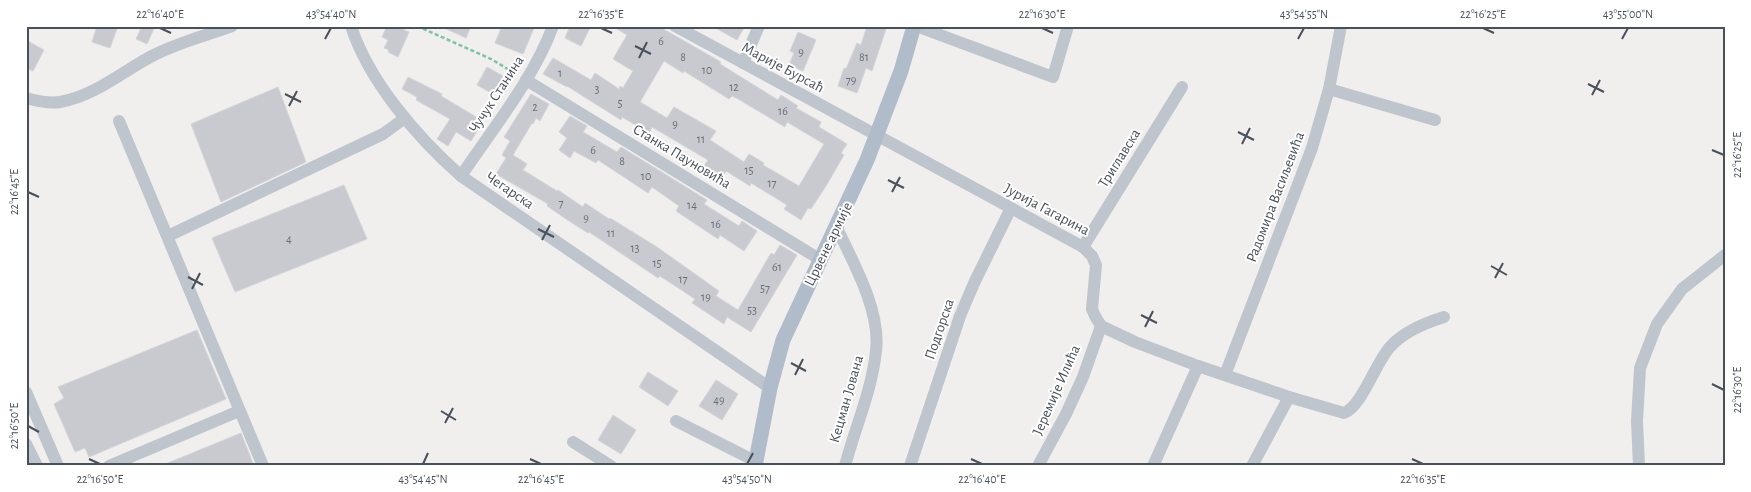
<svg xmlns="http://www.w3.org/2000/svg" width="1751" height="492" viewBox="0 0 1751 492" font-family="'Alegreya Sans',sans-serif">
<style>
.building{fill:#c9cad0;stroke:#d3d4d9;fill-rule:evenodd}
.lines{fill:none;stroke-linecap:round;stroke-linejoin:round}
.path{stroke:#7dc4a5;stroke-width:2.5;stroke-dasharray:4 2.5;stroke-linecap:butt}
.minor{stroke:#bec5cc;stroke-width:12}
.major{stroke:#b1bcca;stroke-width:15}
.ticks{fill:none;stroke:#48505a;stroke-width:2}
.labels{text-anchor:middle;stroke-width:4;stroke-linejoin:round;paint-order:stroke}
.number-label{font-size:12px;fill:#686e78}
.street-label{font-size:15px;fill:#48505a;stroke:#fff}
.neatline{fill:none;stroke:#48505a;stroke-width:2}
.ticks-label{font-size:12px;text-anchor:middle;fill:#48505a}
</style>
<rect width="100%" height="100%" fill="#f1eeee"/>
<g class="building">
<path d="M97,26H118L110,48L92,42Z"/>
<path d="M142,26H155L147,44L136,39Z"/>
<path d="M387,26H395L409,32L398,57L388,52L389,50L384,48L388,40L382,37Z"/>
<path d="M440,26H471L466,38Z"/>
<path d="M502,26H528L534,28L523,54L495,43Z"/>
<path d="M570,26H591L581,46L565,38Z"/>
<path d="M612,26H658L721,62L720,64L778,100L781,95L798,106L796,108L821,122L819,127L847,144L841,153L844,155L826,186L811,209L808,208L801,220L784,209L787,205L751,183L750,186L726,171L720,181L702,169L708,160L652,127L649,133L622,117L621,120L567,86V87L543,74L553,58L591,80L595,73L619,89L620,86L623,88L633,71L613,59L627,35ZM664,61L683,73L684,71L729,99L732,96L738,99L785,127L787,122L824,144L799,186L763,165L764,163L749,154L744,162L710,140L716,131L674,107L667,118L640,102Z"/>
<path d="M712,26H745L737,40Z"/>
<path d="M867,26H887L872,71L866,68L857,93L838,86L844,68L846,69L857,43L861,45Z"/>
<path d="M798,32L816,40L803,71L789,65L794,53L790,51Z"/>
<path d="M26,40L44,50L33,71L26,68Z"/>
<path d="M487,67L503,76L493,94L477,85Z"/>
<path d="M408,77L442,94L441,96L483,121L471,141L456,132L448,146L437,139L450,119L416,100L417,97L402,89Z"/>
<path d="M278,87L306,162L221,202L191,124Z"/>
<path d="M531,94L549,104L540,121L536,118L533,124L532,123L513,155L527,164L523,170L557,191L558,190L583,207L585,203L609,219L610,218L657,247L719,291L716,296L738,310L771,253L774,255L780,245L797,255L751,332L727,317L724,324L692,303L695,299L660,276L658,278L589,232L588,233L569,221L547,206L548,204L496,174L506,158L502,155L510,141L504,137Z"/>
<path d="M570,116L587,126L583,132L617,152L621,147L707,200L704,204L739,226L742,221L757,231L744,251L720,235L718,239L676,211L679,206L652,187L648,193L598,160L596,163L574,151L570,158L559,150L567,138L559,132Z"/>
<path d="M344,185L367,239L235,292L212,238Z"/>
<path d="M197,330L226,399L89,457L85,448L75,452L54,404L64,398L58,387Z"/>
<path d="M648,372L678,391L668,406L639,387Z"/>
<path d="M716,380L738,394L722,420L699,406Z"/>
<path d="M613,415L636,430L621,454L598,440Z"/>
<path d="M241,433L254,466H163V465Z"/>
</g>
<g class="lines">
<path class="path" d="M417,26L491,59L516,74"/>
<g class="minor">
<path d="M351,26C369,82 418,138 461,176L770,388"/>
<path d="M675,26L1083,247L1092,256L1096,265L1092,309L1095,316L1101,326L1135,342L1198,366L1289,397L1344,413C1362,406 1376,362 1390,347C1403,332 1425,323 1444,317"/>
<path d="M916,26L1053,77L1068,26"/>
<path d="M743,63L759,26"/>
<path d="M526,80L821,260"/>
<path d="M1329,89L1435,120"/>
<path d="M26,98C37,101 49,104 60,102C96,96 125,69 156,54C180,42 207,35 232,26"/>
<path d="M119,121L263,466"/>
<path d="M461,176C492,130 534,78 553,26"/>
<path d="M837,228C853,262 881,311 876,351C872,390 855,428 845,466"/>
<path d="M168,236L383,134L405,118"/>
<path d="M1083,247L1182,87"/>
<path d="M1225,375L1312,148L1329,89L1341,26"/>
<path d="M26,392L58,466"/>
<path d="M676,421L755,461"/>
<path d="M573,442L611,466"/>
<path d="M26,444L37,466"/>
<path d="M109,466L239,411"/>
<path d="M910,466L960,316L975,281L1011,208"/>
<path d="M1038,466L1066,414L1083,377L1101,326"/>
<path d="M1153,466L1198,366"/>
<path d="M1252,466L1289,397"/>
<path d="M1639,466L1637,421L1640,368L1657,324L1682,289L1725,255"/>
</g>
<path class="major" d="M755,466L770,388L783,340L867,160L901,71L914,26"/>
</g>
<path class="ticks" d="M160,28L171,33M601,28L612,33M1042,28L1053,33M1483,28L1494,33M325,39L331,28M1298,39L1304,28M1622,39L1628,28M635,46L651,54M639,58L647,42M1588,84L1604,92M285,94L301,102M1592,95L1600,80M289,106L297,91M1238,132L1254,140M1242,144L1250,128M1712,150L1724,155M888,180L904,188M28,192L39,197M892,192L900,177M538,229L554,237M542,240L550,225M1491,266L1507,275M188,277L203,285M1495,278L1503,263M192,289L200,273M1141,315L1157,323M1145,327L1153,311M791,363L806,371M795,375L803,359M1712,384L1724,390M441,411L456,420M445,423L453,408M28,426L39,432M89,459L100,464M530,459L541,464M971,459L982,464M1412,459L1423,464M423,464L428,453M747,464L753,453"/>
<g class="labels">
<g class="number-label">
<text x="661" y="45">6</text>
<text x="801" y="56">9</text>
<text x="683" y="61">8</text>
<text x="864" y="61">81</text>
<text x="707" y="74">10</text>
<text x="560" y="77">1</text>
<text x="851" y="84">79</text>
<text x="734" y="91">12</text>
<text x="597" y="93">3</text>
<text x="620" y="107">5</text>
<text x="535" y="111">2</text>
<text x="783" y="115">16</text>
<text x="675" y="128">9</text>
<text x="701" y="143">11</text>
<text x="593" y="154">6</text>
<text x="622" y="165">8</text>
<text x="749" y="174">15</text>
<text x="646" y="180">10</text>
<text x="772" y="187">17</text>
<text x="561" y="207">7</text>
<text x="692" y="209">14</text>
<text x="586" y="222">9</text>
<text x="716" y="228">16</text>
<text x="611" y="237">11</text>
<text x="289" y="243">4</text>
<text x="635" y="252">13</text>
<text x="657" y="267">15</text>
<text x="777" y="271">61</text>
<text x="683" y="283">17</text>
<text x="765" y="292">57</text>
<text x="706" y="301">19</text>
<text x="752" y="314">53</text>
<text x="719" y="404">49</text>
</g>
<g class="street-label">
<text transform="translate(783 67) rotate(28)" y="5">Марије Бурсаћ</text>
<text transform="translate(496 94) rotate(-57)" y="5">Чучук Станина</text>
<text transform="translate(682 156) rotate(31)" y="5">Станка Пауновића</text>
<text transform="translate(1119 158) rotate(-58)" y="5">Триглавска</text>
<text transform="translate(510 190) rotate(34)" y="5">Чегарска</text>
<text transform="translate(1275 197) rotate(-69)" y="5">Радомира Васиљевића</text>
<text transform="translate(1047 209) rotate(28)" y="5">Јурија Гагарина</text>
<text transform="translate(828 244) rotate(-64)" y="5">Црвене армије</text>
<text transform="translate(939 329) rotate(-71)" y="5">Подгорска</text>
<text transform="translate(1056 390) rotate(-66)" y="5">Јеремије Илића</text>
<text transform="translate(846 399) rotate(-74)" y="5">Кецман Јована</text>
</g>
</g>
<rect width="1751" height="492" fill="none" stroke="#ffffff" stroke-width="55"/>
<rect x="28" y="28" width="1696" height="436" class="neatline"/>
<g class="ticks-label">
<text x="160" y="18">22°16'40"E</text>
<text x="331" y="18">43°54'40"N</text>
<text x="601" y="18">22°16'35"E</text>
<text x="1042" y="18">22°16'30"E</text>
<text x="1304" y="18">43°54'55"N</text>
<text x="1483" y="18">22°16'25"E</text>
<text x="1628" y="18">43°55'00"N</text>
<text transform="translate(1737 155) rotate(-90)" y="4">22°16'25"E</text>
<text transform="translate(14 192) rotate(-90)" y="4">22°16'45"E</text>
<text transform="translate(1737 390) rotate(-90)" y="4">22°16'30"E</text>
<text transform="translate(14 426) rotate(-90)" y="4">22°16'50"E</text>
<text x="100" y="483">22°16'50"E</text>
<text x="423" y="483">43°54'45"N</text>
<text x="541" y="483">22°16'45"E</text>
<text x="747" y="483">43°54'50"N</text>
<text x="982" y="483">22°16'40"E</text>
<text x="1423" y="483">22°16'35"E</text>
</g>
</svg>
